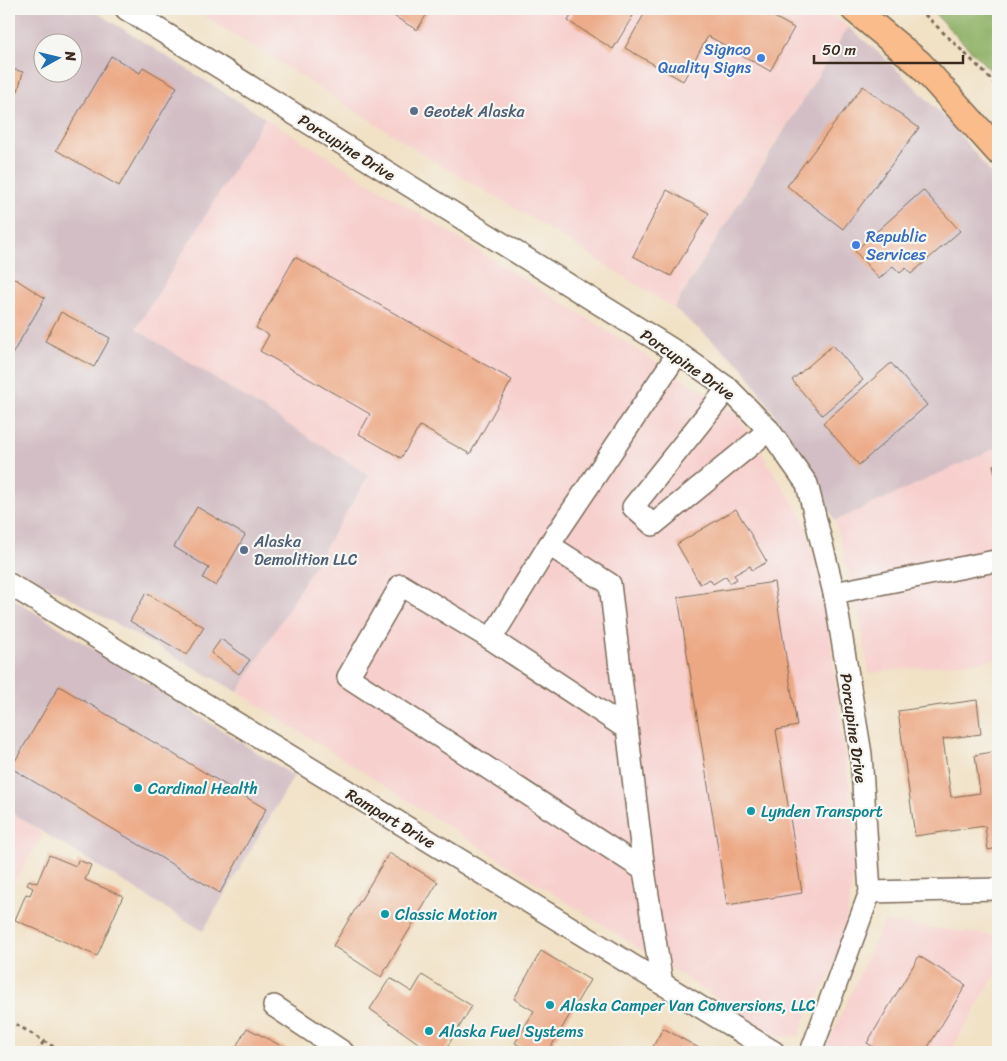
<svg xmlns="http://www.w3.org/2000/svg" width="1007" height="1061" viewBox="0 0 1007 1061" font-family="Sriracha,sans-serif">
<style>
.built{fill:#f7d0ce}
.industrial{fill:#d2bec4;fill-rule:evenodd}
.forest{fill:#8eb065;stroke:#646d42}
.building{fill:#eca783}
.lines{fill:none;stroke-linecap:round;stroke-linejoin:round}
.minor-casing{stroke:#7b6a58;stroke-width:24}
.major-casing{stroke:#7b6a58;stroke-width:29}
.path{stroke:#7b6a58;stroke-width:3;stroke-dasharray:4 4;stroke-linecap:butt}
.minor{stroke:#fff;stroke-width:21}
.major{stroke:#f9bc8a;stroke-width:26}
.shop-dot{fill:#3f7fe0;stroke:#f6f6f2;stroke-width:2}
.service-dot{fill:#5c6f8a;stroke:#f6f6f2;stroke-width:2}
.culture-dot{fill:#0f9aa8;stroke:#f6f6f2;stroke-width:2}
.labels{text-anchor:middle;stroke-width:4.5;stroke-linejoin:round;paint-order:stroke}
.shop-label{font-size:16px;fill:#366cbe;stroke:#f6f6f2;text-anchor:end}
.service-label{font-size:16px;fill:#4e5e75;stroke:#f6f6f2;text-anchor:start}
.street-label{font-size:16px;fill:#3b2a1e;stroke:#f6f6f2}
.culture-label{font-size:16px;fill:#0d838f;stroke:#f6f6f2;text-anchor:start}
</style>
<rect width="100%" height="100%" fill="#f6f6f2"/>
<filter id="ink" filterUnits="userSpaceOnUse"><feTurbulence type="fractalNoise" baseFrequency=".02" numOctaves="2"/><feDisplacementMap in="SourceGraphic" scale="10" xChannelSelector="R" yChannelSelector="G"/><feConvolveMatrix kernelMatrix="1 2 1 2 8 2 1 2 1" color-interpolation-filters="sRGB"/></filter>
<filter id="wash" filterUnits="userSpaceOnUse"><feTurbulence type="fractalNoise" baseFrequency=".0096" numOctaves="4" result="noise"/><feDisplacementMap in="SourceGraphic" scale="20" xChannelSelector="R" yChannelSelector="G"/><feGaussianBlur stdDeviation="1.12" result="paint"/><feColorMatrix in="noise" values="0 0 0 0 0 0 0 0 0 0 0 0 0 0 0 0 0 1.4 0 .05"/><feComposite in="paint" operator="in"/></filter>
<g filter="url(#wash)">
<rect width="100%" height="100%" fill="#f1e1c5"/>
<g class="built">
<path d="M192,9H822L848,27L768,154L674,308L517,209L440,165L271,57Z"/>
<path d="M265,118L614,335L736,413L802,517L824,590L855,834L854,874L844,934L830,976L805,1019L799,1036L778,1037L238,692L369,475L135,329Z"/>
<path d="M998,447V659L869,673L859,614L835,521Z"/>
<path d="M9,811L43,833L9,892Z"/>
<path d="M884,922L998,936V970L950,1052H828L827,1045Z"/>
</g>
<g class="industrial">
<path d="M9,9H91L265,118L136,329L369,475L238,692L9,564ZM42,42H72V72H42Z"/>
<path d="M848,27L879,53L916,88L955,129L998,182V447L835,521L795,445L742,366L674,308Z"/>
<path d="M9,596L294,776L203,931L9,811Z"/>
</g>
<path class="forest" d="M930,9H998V78Z"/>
<g id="blocks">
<g class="building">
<path d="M382,9H430L417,30Z"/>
<path d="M575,9H637L613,49L568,21Z"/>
<path d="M647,9H760L794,28L770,71L708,36L683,81L625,48Z"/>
<path d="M111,56L140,73L143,67L177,87L119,186L56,150Z"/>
<path d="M9,68L23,72L18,91L9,88Z"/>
<path d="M863,86L919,128L843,229L787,186Z"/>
<path d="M667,190L709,213L671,276L633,256Z"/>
<path d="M923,190L960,231L911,274L906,268L900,273L893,266L879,279L855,251Z"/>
<path d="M295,257L512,380L470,454L420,426L401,458L359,434L370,414L260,351L269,335L256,328Z"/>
<path d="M9,275L45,298L11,356L9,355Z"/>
<path d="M61,312L110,338L94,367L45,341Z"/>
<path d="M833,345L863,380L822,415L792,380Z"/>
<path d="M891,363L927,405L859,465L823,423Z"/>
<path d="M998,463V485L993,465Z"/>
<path d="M197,507L245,535L216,586L203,578L209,568L174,547Z"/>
<path d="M736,509L767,562L752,570L750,566L734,575L737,579L730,583L726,576L713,584L710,579L700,584L677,544Z"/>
<path d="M774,582L797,726L776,730L802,893L727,905L678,597Z"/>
<path d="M146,593L204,627L187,655L130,621Z"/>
<path d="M221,639L250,660L239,674L211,653Z"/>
<path d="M59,686L266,809L220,893L11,768Z"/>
<path d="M977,700L981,734L943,739L951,797L980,793L975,755L998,751V848L988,850L985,826L915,836L898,711Z"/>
<path d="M389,853L438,882L381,977L333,946Z"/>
<path d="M49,855L76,866L78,860L91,865L85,880L123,896L97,956L15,920L26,894L30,895L33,888L27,885L29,880L37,883Z"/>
<path d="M541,951L590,980L548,1052H531L515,1043L534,1011L514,999Z"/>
<path d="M919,956L966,985L925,1052H882L867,1043Z"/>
<path d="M422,975L472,1006L444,1052H431L370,1009L390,978L412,992Z"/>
<path d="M247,1028L293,1052H233Z"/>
<path d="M663,1028L706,1052H650Z"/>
</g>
</g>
</g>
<g filter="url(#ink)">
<use href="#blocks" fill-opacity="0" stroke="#7b6a58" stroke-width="1"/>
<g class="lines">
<g class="minor-casing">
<g id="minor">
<path d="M126,9L678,353L728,388L769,430L807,484L835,597L861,754L870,892L811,1052"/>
<path d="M728,388L633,507L653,525L769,430"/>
<path d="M549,545L610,584L644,870L662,984"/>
<path d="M9,584L774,1052"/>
<path d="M834,593L995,561"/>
<path d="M491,639L627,729"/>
<path d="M644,870L348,677L401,585L491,639L549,545L678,353"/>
<path d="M870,892L998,889"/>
<path d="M274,1006L343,1052"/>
</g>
</g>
<g class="major-casing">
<path id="major" d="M854,9L919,63L998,151"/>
</g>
<g class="path">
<path d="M919,9L984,72L998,87"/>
<path d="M9,1020L62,1052"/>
<path d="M37,1052L44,1041"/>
</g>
<use href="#minor" class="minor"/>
<use href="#major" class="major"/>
</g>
</g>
<g class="shop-dot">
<circle cx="761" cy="58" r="5"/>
<circle cx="856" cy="245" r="5"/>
</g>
<g class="service-dot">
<circle cx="414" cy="111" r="5"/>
<circle cx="244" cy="550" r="5"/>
</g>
<g class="culture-dot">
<circle cx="138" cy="788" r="5"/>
<circle cx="751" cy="811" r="5"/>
<circle cx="385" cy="914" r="5"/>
<circle cx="550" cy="1005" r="5"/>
<circle cx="429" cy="1031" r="5"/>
</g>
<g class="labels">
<g class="shop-label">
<text x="751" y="55">Signco<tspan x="751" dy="18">Quality Signs</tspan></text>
<text x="866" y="242" text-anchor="start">Republic<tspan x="866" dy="18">Services</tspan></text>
</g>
<g class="service-label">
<text x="424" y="117">Geotek Alaska</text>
<text x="254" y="547">Alaska<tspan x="254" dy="18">Demolition LLC</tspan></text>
</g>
<g class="street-label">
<text transform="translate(347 147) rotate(32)" y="6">Porcupine Drive</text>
<text transform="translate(688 364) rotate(35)" y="6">Porcupine Drive</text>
<text transform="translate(854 728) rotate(82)" y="6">Porcupine Drive</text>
<text transform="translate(391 818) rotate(31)" y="6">Rampart Drive</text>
</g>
<g class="culture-label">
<text x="148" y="794">Cardinal Health</text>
<text x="761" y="817">Lynden Transport</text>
<text x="395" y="920">Classic Motion</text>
<text x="560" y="1011">Alaska Camper Van Conversions, LLC</text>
<text x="439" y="1037">Alaska Fuel Systems</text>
</g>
</g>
<rect width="1007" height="1061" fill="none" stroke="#f6f6f2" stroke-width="30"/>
<g transform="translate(58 58) rotate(82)"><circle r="24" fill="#f6f6f2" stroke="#aba49d"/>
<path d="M0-4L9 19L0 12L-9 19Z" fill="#1f6fb2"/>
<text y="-8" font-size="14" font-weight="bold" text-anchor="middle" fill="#3b2a1e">N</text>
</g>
<path d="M814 55v8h149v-8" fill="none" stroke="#3b2a1e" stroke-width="2.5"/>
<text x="822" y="55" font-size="15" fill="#3b2a1e" stroke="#f6f6f2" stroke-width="4" paint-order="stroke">50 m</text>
</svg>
